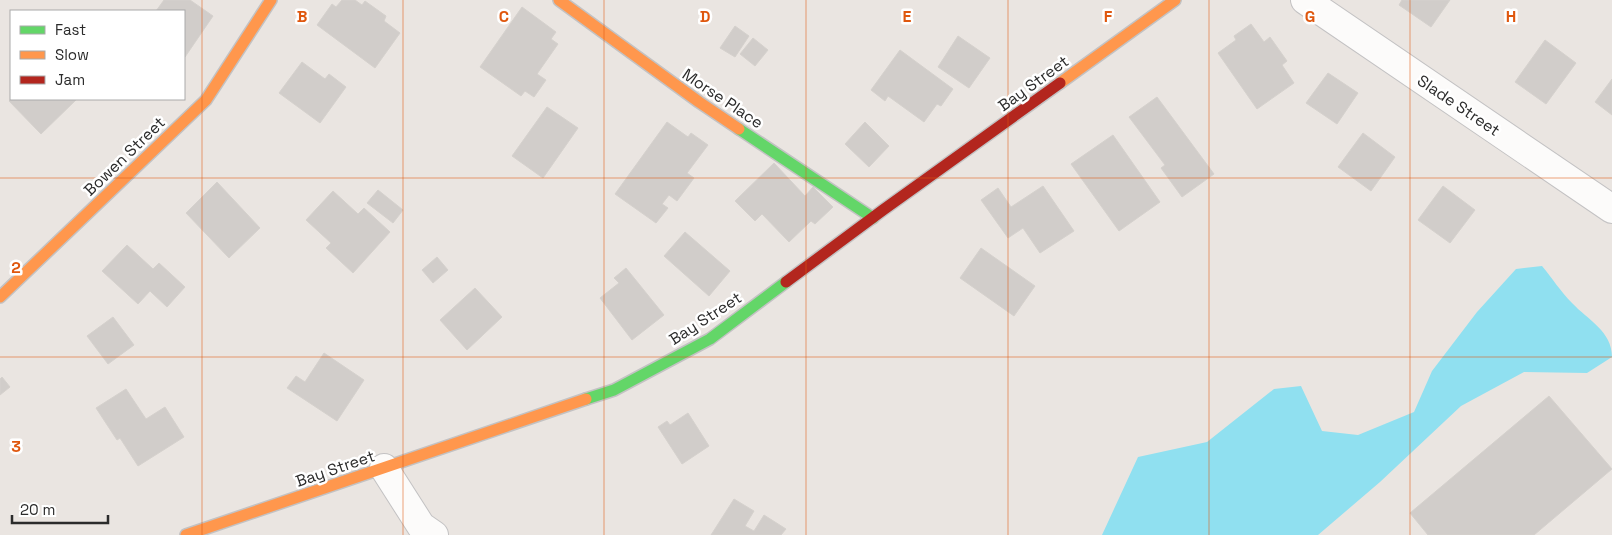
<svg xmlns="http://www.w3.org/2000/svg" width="1612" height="535" viewBox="0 0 1612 535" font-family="'Space Grotesk',sans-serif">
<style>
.water{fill:#90e0f0}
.building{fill:#d1cdca;stroke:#d5d1cd}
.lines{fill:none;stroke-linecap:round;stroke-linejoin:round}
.street-casing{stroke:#c3c2c3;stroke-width:30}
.fast-casing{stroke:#c3c2c3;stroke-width:14}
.slow-casing{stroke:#c3c2c3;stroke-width:14}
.jam-casing{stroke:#c3c2c3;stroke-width:14}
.street{stroke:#fcfbfa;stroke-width:28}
.fast{stroke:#63d668;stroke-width:11}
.slow{stroke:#ff974d;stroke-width:11}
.jam{stroke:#b3261e;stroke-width:11}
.grid{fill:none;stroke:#df570e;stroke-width:1;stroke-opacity:0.55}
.labels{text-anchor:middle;stroke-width:5;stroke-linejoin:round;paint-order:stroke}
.street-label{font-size:16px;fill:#2b2b2b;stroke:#fff}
.grid-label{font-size:16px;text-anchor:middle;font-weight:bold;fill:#df570e;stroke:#fff;stroke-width:5;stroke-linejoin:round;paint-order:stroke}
</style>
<rect width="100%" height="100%" fill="#eae5e1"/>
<path class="water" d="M1542,266C1552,278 1561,292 1572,303C1588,320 1612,331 1612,357L1587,373L1524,372L1461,406L1380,482L1318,535H1102L1138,457L1207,442L1274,389L1301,386L1322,431L1358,435L1414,412L1432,371L1477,312L1516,269Z"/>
<g class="building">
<path d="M164,0H190L213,16L185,57L184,11H156Z"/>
<path d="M342,0H355L362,5L365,1L386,16L384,21L400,33L375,68L317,25L332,4L336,7Z"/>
<path d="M1402,0H1450L1431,27L1399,5Z"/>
<path d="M522,7L556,32L551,39L558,44L537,74L546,80L534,97L525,91L521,96L480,67Z"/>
<path d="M1251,24L1264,42L1270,37L1287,61L1282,65L1294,83L1257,109L1218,53L1236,40L1234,36Z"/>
<path d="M735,26L749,36L735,57L720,48Z"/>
<path d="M958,36L990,58L969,88L938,67Z"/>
<path d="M753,38L768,50L755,66L740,54Z"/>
<path d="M1545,40L1576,63L1546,104L1515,82Z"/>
<path d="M900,50L953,89L941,106L937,104L924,122L888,96L885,101L871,90Z"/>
<path d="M302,62L325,79L329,74L346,87L320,123L279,93Z"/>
<path d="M1328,73L1358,93L1337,124L1306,103Z"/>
<path d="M1612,79V115L1595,102Z"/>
<path d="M1157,97L1214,174L1182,197L1161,168L1165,165L1129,117Z"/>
<path d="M12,99H77L41,134L9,101Z"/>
<path d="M547,107L578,128L543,178L512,156Z"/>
<path d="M667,122L688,137L691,133L708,145L687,173L694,178L677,201L669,195L662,204L668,208L656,223L615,194Z"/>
<path d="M865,122L889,146L869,167L845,144Z"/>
<path d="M1363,133L1395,157L1371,191L1338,167Z"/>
<path d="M1113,135L1160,202L1119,231L1071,164Z"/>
<path d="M774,163L805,196L813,187L833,207L815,224L811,221L789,242L762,214L755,221L735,201Z"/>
<path d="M217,182L260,228L229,258L186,213Z"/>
<path d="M1043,186L1074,231L1040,253L1023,228L1008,238L981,200L998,188L1011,207Z"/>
<path d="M1443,186L1475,210L1450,243L1418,220Z"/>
<path d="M378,190L403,210L393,223L367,203Z"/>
<path d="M333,191L358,214L364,208L390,232L353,273L326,248L331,243L306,220Z"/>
<path d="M685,232L730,271L709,296L664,256Z"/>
<path d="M127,245L153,269L159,263L185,287L167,307L150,291L138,304L102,271Z"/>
<path d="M981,248L1035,286L1014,316L960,278Z"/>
<path d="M437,257L448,270L433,283L422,270Z"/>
<path d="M626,268L664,315L632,340L600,298L619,283L614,278Z"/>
<path d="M475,288L502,317L467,350L440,320Z"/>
<path d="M113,317L134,345L108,364L87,336Z"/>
<path d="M324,353L364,380L337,421L287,388L296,376L305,382Z"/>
<path d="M2,377L10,387L0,395V379Z"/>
<path d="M126,389L146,419L165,407L184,437L138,466L120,438L117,440L96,408Z"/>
<path d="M1549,396L1612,469L1534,535H1428L1410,513Z"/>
<path d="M688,413L709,446L682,464L658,427L667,421L670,425Z"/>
<path d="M734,499L754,511L745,526L754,531L764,515L786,529L781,535H711Z"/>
</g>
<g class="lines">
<g class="street-casing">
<g id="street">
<path d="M1305,0L1612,209"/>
<path d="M384,468L421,526L434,535"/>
</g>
</g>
<g class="fast-casing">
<g id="fast">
<path d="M739,129L873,218"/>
<path d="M586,399L614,390L710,339L786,282"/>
</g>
</g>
<g class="slow-casing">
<g id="slow">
<path d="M559,0L699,102L739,129"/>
<path d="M1060,83L1175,0"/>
<path d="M0,297L206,100L271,0"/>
<path d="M186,535L586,399"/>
</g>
</g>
<g class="jam-casing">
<path id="jam" d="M786,282L883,210L1060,83"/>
</g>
<use href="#street" class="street"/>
<use href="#fast" class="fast"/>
<use href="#slow" class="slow"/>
<use href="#jam" class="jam"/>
</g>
<path class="grid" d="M202,0V535M403,0V535M604,0V535M806,0V535M1008,0V535M1209,0V535M1410,0V535M0,178H1612M0,357H1612"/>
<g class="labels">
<g class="street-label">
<text transform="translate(1033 83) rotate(-36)" y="6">Bay Street</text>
<text transform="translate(723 98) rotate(34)" y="6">Morse Place</text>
<text transform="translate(1459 105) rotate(34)" y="6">Slade Street</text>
<text transform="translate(124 156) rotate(-44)" y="6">Bowen Street</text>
<text transform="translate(705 318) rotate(-33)" y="6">Bay Street</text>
<text transform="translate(335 468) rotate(-19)" y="6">Bay Street</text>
</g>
</g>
<g class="grid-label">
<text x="302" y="22">B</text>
<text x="504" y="22">C</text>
<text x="705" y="22">D</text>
<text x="907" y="22">E</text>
<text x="1108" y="22">F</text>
<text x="1310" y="22">G</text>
<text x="1511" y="22">H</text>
<text x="16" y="273">2</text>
<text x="16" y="452">3</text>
</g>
<rect x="10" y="10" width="175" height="90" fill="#ffffff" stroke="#aaaaaa"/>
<rect x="20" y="26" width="25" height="8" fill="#63d668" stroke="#aaaaaa"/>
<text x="55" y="35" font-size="15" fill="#2b2b2b">Fast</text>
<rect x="20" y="51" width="25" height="8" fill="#ff974d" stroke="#aaaaaa"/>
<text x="55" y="60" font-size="15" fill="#2b2b2b">Slow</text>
<rect x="20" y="76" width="25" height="8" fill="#b3261e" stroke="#aaaaaa"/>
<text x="55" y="85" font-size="15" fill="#2b2b2b">Jam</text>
<path d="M12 515v8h96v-8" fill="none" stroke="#2b2b2b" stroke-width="2.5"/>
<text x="20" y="515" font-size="15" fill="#2b2b2b" stroke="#ffffff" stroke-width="4" paint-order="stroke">20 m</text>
</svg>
